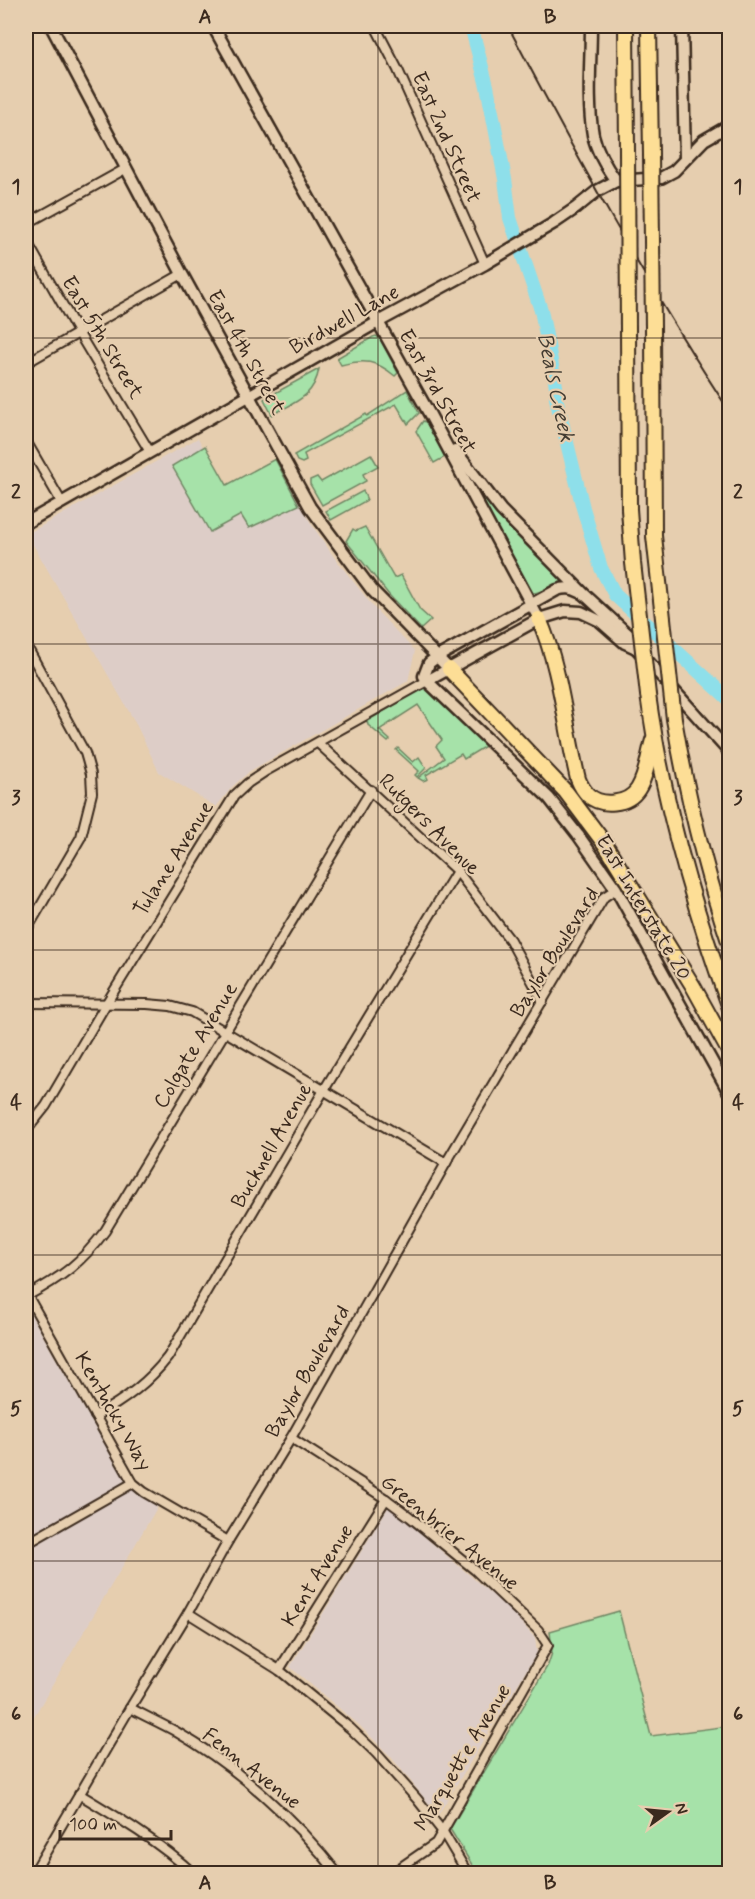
<svg xmlns="http://www.w3.org/2000/svg" width="755" height="1899" viewBox="0 0 755 1899" font-family="Mynerve,sans-serif">
<style>
.built{fill:#ddcdc7}
.green{fill:#a6e2a9;stroke:#708664;stroke-width:1.5}
.lines{fill:none;stroke-linecap:round;stroke-linejoin:round}
.river{stroke:#8edfea;stroke-width:14}
.street-casing{stroke:#3b2a1e;stroke-width:12}
.secondary-casing{stroke:#3b2a1e;stroke-width:15}
.highway-casing{stroke:#3b2a1e;stroke-width:18}
.street{stroke:#e6ceaf;stroke-width:8}
.secondary{stroke:#e6ceaf;stroke-width:10}
.highway{stroke:#fdde96;stroke-width:14}
.rail{stroke:#3b2a1e;stroke-width:2}
.highway-bridge-casing{stroke:#3b2a1e;stroke-width:18;stroke-linecap:butt}
.highway-bridge{stroke:#fdde96;stroke-width:14}
.grid{fill:none;stroke:#3b2a1e;stroke-width:1.5;stroke-opacity:0.55}
.labels{text-anchor:middle;stroke-width:4.5;stroke-linejoin:round;paint-order:stroke}
.street-label{font-size:21px;fill:#3b2a1e;stroke:#e6ceaf}
.water-label{font-size:22px;font-style:italic;fill:#433c32;stroke:#e6ceaf}
.neatline{fill:none;stroke:#3b2a1e;stroke-width:2}
.grid-label{font-size:20px;text-anchor:middle;font-weight:bold;fill:#3b2a1e}
</style>
<rect width="100%" height="100%" fill="#e6ceaf"/>
<filter id="ink" filterUnits="userSpaceOnUse"><feTurbulence type="fractalNoise" baseFrequency=".0167" numOctaves="2"/><feDisplacementMap in="SourceGraphic" scale="12" xChannelSelector="R" yChannelSelector="G"/><feConvolveMatrix kernelMatrix="1 2 1 2 8 2 1 2 1" color-interpolation-filters="sRGB"/></filter>
<g filter="url(#ink)">
<g class="built">
<path d="M198,438L226,488L275,460L312,525L334,557L375,609L415,651L408,681L250,771L233,786L216,807L159,772L135,722L27,534Z"/>
<path d="M26,1306L121,1473L137,1494L158,1506L26,1730Z"/>
<path d="M389,1506L509,1609L535,1638L537,1653L438,1815L391,1757L358,1724L290,1667Z"/>
</g>
<g class="green">
<path d="M376,336L380,339L398,373L395,376C376,360 364,359 341,365L337,358L373,337Z"/>
<path d="M319,369C314,397 295,402 272,415L264,399Z"/>
<path d="M407,390L419,413L408,424L396,404L304,454L306,461L302,463L297,461L294,455L366,414L367,416Z"/>
<path d="M423,421L426,422L445,457L434,463L416,431Z"/>
<path d="M205,446L227,485L275,459L299,505L249,528L241,515L210,532L172,466Z"/>
<path d="M371,454L378,466L363,474L366,481L322,505L310,484V480L317,477L321,482Z"/>
<path d="M470,479L566,582C556,584 540,593 533,593Z"/>
<path d="M363,491L367,500L331,520L326,511Z"/>
<path d="M365,527L394,578L401,575L420,610L431,620L421,629L389,595L346,541L353,529L356,531Z"/>
<path d="M423,688L429,689L487,745L464,759L461,754L426,775L428,779L423,781L418,778L444,758L436,746L442,740L418,705L379,730L390,740L388,742L368,725L367,721Z"/>
<path d="M398,748L413,762L419,757L426,768L417,777L415,775L419,771L396,750Z"/>
<path d="M619,1611L651,1736L729,1726V1873H477L450,1829L548,1665L552,1653L550,1631Z"/>
</g>
<g class="lines">
<path class="river" d="M471,26L487,86L505,179L510,218L541,310L556,386V398L583,508L601,568L615,595L730,700"/>
<g class="street-casing">
<g id="street">
<path d="M375,26L398,70L485,264"/>
<path d="M26,224L127,168"/>
<path d="M26,240L78,332L150,452"/>
<path d="M26,363L182,274"/>
<path d="M26,441L62,503"/>
<path d="M26,645L85,753L91,774L92,793L81,837L26,931"/>
<path d="M318,743L457,871L510,940L543,1001"/>
<path d="M26,1003L147,1004L170,1006L192,1012L446,1163"/>
<path d="M26,1131L46,1106L106,1004L234,796L248,783L266,771L427,681"/>
<path d="M26,1293L133,1483L144,1492L228,1541"/>
<path d="M27,1296C62,1277 81,1263 105,1231L371,790"/>
<path d="M95,1416C124,1401 148,1383 168,1357L324,1090L457,871"/>
<path d="M291,1438L386,1499L410,1517L475,1570L538,1630L548,1645L436,1843L391,1874"/>
<path d="M26,1544L133,1483"/>
<path d="M188,1613L279,1670L350,1728L376,1753L417,1799L443,1832L468,1874"/>
<path d="M279,1670L386,1499"/>
<path d="M130,1708C145,1716 160,1723 175,1731C236,1766 295,1819 338,1874"/>
<path d="M79,1794C119,1818 159,1842 194,1874"/>
<path d="M33,1874L130,1708L188,1613L228,1541L291,1438L446,1163L604,897L616,889"/>
</g>
</g>
<g class="secondary-casing">
<g id="secondary">
<path d="M51,26L182,274L310,507L372,590L449,669"/>
<path d="M213,26L430,415L539,619"/>
<path d="M591,26C591,60 587,101 593,135C597,152 606,167 616,181"/>
<path d="M682,26L685,159"/>
<path d="M455,450L501,510L584,594L632,638L636,648L730,753"/>
<path d="M26,523L378,322L485,264L554,223L576,208L597,191L616,181L661,178L674,171L704,140L730,125"/>
<path d="M427,681L549,798L578,835L616,889L730,1094"/>
<path d="M427,681L539,619L565,611L581,612L600,621L625,643L636,648"/>
<path d="M427,681L424,676L429,663L437,657L557,590C566,587 572,588 580,592"/>
</g>
</g>
<g class="highway-casing">
<g id="highway">
<path d="M626,26L627,151"/>
<path d="M649,26L651,154"/>
<path d="M653,327L654,536"/>
<path d="M628,329L629,509"/>
<path d="M539,619C561,669 565,726 578,779C580,784 583,790 588,795C601,807 628,805 638,789C647,775 648,756 653,740"/>
<path d="M449,669L566,792L605,844L693,986L730,1053"/>
<path d="M648,695C663,802 693,906 730,1008"/>
<path d="M674,719C687,795 705,871 730,944"/>
</g>
</g>
<use href="#street" class="street"/>
<use href="#secondary" class="secondary"/>
<use href="#highway" class="highway"/>
<path class="rail" d="M508,26C577,157 648,288 730,412"/>
<g class="highway-bridge-casing">
<g id="highway-bridge">
<path d="M627,151L628,329"/>
<path d="M651,154L653,327"/>
<path d="M629,509L633,563L648,695"/>
<path d="M654,536L674,719"/>
</g>
</g>
<use href="#highway-bridge" class="highway-bridge"/>
</g>
</g>
<path class="grid" d="M378,26V1874M26,338H730M26,644H730M26,950H730M26,1255H730M26,1561H730"/>
<g class="labels">
<g class="street-label">
<text transform="translate(447 137) rotate(66)" y="7">East 2nd Street</text>
<text transform="translate(344 319) rotate(-29)" y="7">Birdwell Lane</text>
<text transform="translate(103 337) rotate(59)" y="7">East 5th Street</text>
<text transform="translate(247 352) rotate(61)" y="7">East 4th Street</text>
<text transform="translate(438 391) rotate(61)" y="7">East 3rd Street</text>
<text transform="translate(430 824) rotate(45)" y="7">Rutgers Avenue</text>
<text transform="translate(173 858) rotate(-58)" y="7">Tulane Avenue</text>
<text transform="translate(644 907) rotate(59)" y="7">East Interstate 20</text>
<text transform="translate(554 952) rotate(-58)" y="7">Baylor Boulevard</text>
<text transform="translate(195 1045) rotate(-59)" y="7">Colgate Avenue</text>
<text transform="translate(271 1145) rotate(-60)" y="7">Bucknell Avenue</text>
<text transform="translate(307 1371) rotate(-60)" y="7">Baylor Boulevard</text>
<text transform="translate(114 1411) rotate(60)" y="7">Kentucky Way</text>
<text transform="translate(450 1532) rotate(39)" y="7">Greenbrier Avenue</text>
<text transform="translate(317 1575) rotate(-58)" y="7">Kent Avenue</text>
<text transform="translate(462 1757) rotate(-59)" y="7">Marquette Avenue</text>
<text transform="translate(252 1768) rotate(38)" y="7">Fenn Avenue</text>
</g>
<g class="water-label">
<text transform="translate(557 387) rotate(78)" y="8">Beals Creek</text>
</g>
</g>
<rect width="755" height="1899" fill="none" stroke="#e6ceaf" stroke-width="66"/>
<g transform="translate(668 1812) rotate(75)" stroke="#e6ceaf" stroke-width="4.5" paint-order="stroke">
<path d="M0-4.5L10 22L0 15L-10 22Z" fill="#3b2a1e"/>
<text y="-9" font-size="16" font-weight="bold" text-anchor="middle" fill="#3b2a1e">N</text>
</g>
<path d="M60 1830v9h111v-9" fill="none" stroke="#3b2a1e" stroke-width="3"/>
<text x="69" y="1830" font-size="18" fill="#3b2a1e" stroke="#e6ceaf" stroke-width="4.5" paint-order="stroke">100 m</text>
<rect x="33" y="33" width="689" height="1833" class="neatline"/>
<g class="grid-label">
<text x="205" y="23">A</text>
<text x="550" y="23">B</text>
<text x="16" y="193">1</text>
<text x="738" y="193">1</text>
<text x="16" y="498">2</text>
<text x="738" y="498">2</text>
<text x="16" y="804">3</text>
<text x="738" y="804">3</text>
<text x="16" y="1109">4</text>
<text x="738" y="1109">4</text>
<text x="16" y="1415">5</text>
<text x="738" y="1415">5</text>
<text x="16" y="1720">6</text>
<text x="738" y="1720">6</text>
<text x="205" y="1889">A</text>
<text x="550" y="1889">B</text>
</g>
</svg>
